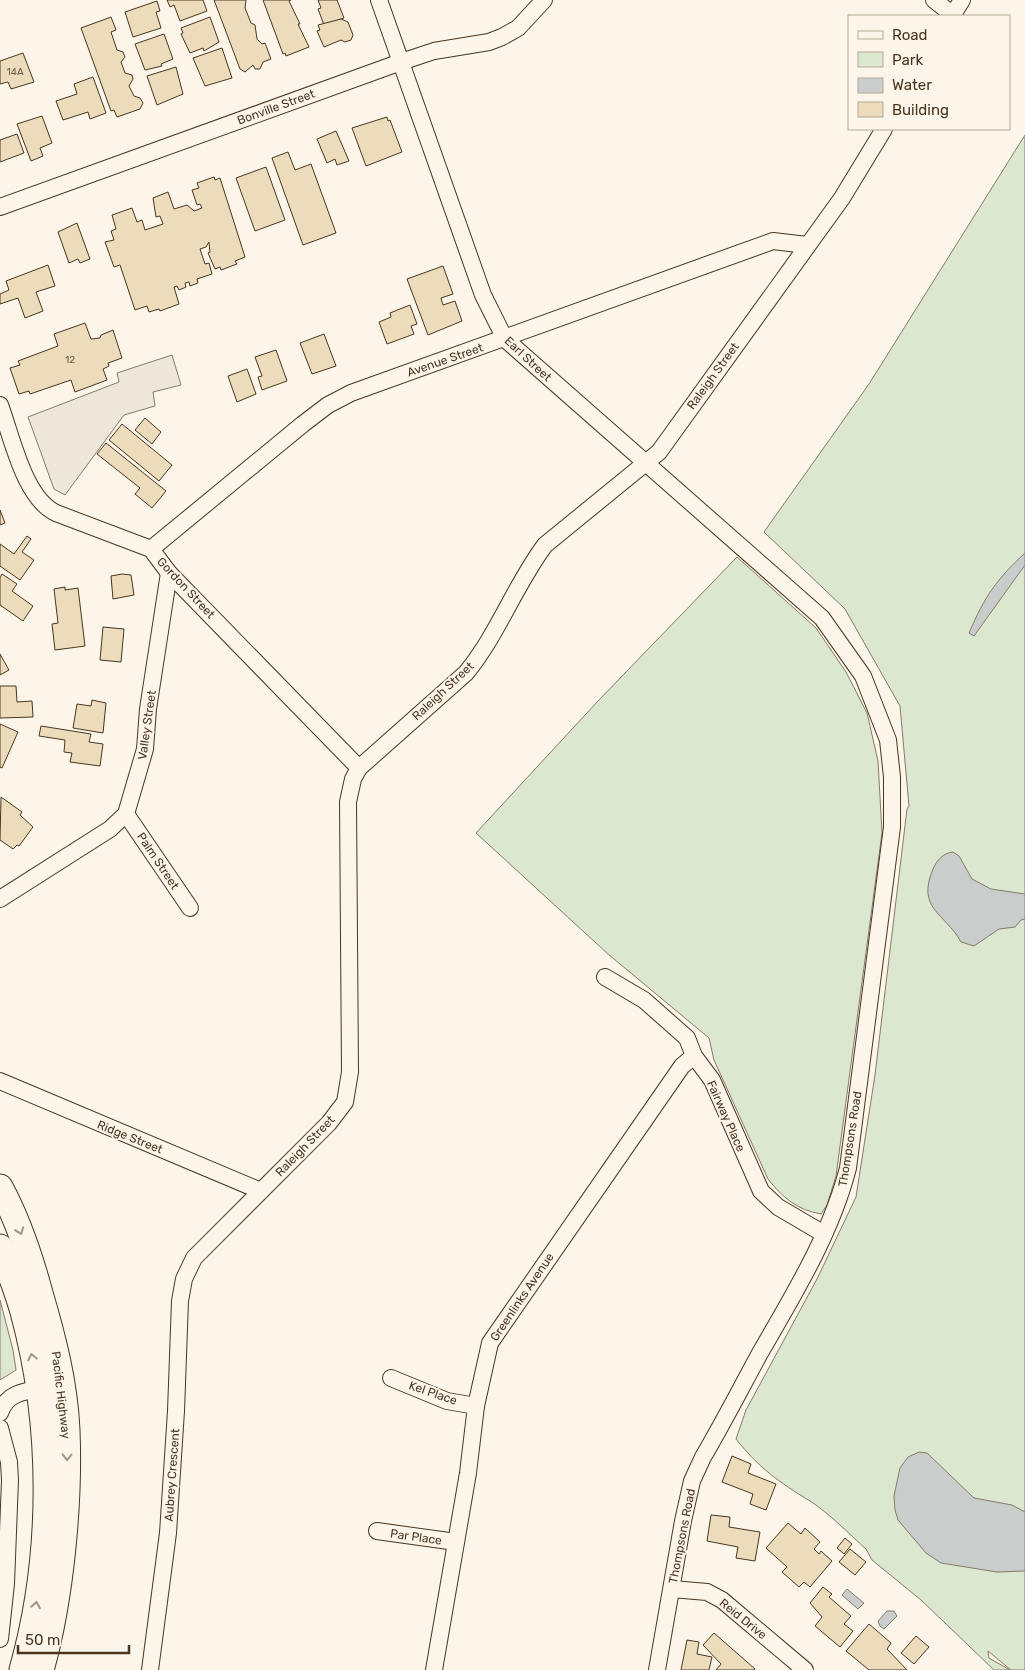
<svg xmlns="http://www.w3.org/2000/svg" width="1025" height="1670" viewBox="0 0 1025 1670" font-family="Rubik,sans-serif">
<style>
.green{fill:#dce7d0;stroke:#887966}
.parking{fill:#ede7d9;stroke:#887966}
.water{fill:#c9cecd;stroke:#887966}
.building{fill:#ecdcbc;stroke:#4a3520}
.lines{fill:none;stroke-linecap:round;stroke-linejoin:round}
.minor-casing{stroke:#4a3520;stroke-width:18}
.highway-casing{stroke:#4a3520;stroke-width:27}
.minor{stroke:#fbf6e9;stroke-width:16}
.highway{stroke:#fbf6e9;stroke-width:25}
.oneway{stroke:#a29684}
.labels{text-anchor:middle;stroke-width:4;stroke-linejoin:round;paint-order:stroke}
.number-label{font-size:10px;fill:#725f47}
.street-label{font-size:12px;fill:#4a3520;stroke:#fbf6e9}
</style>
<rect width="100%" height="100%" fill="#fbf6e9"/>
<g class="green">
<path d="M1025,135V1670H1011L988,1651L989,1658L1010,1670H994L921,1600L872,1560L866,1549C848,1533 830,1514 810,1501C779,1482 760,1469 736,1439L746,1410L817,1279L856,1197L875,1075L907,809L909,806L900,706L845,609L764,532L869,384Z"/>
<path d="M737,557L816,628L846,672L867,713L878,761L882,833L836,1176L827,1205L821,1214C797,1210 782,1197 768,1179L714,1060L709,1038L608,954L476,833L598,701Z"/>
<path d="M0,1300L13,1350L16,1370L0,1380Z"/>
</g>
<path class="parking" d="M172,355L181,385L153,392L155,406L124,415L65,495L54,489L28,417L119,382L117,373Z"/>
<g class="water">
<path d="M1025,553V565L974,636L969,633C985,596 996,580 1025,553Z"/>
<path d="M953,852L959,856L972,879L991,889L1025,894V919L1021,920L1015,927L999,929L974,946L961,942C945,913 916,909 933,869C937,860 943,853 953,852Z"/>
<path d="M919,1452L927,1453L974,1498L1012,1505L1025,1512V1571L997,1572L941,1563L926,1553L898,1520L895,1510L894,1496L900,1468L908,1457Z"/>
<path d="M847,1589L864,1603L858,1609L842,1595Z"/>
<path d="M887,1611H894L897,1616L884,1629L880,1626L878,1621Z"/>
</g>
<g class="building">
<path d="M167,0H203L207,11L180,21L174,5L170,7Z"/>
<path d="M214,0H246L245,8L251,23L255,25L257,39L262,44L265,43L271,59L263,62L260,69H255L253,65L245,72L240,69Z"/>
<path d="M263,0H291L289,1L300,24H298L309,47L286,56L285,53L283,54Z"/>
<path d="M318,0H337L344,18L324,25L318,9L321,8Z"/>
<path d="M157,1L160,11L156,12L161,28L133,37L125,12Z"/>
<path d="M111,17L116,30L111,32L117,50L123,52L125,57L121,62L125,73L132,75L133,79L129,86L134,96L140,98L143,103L140,109L117,117L114,110L111,111L81,28Z"/>
<path d="M210,17L219,42L204,51L203,48L190,53L181,34L183,33L181,28Z"/>
<path d="M341,19L348,22L353,35L351,40L345,42L341,40L324,47L317,31L320,30L318,25Z"/>
<path d="M164,34L173,59L161,64L162,66L145,70L135,44Z"/>
<path d="M222,48L232,78L205,86L193,58Z"/>
<path d="M23,53L34,82L11,89L8,82L0,84V61Z"/>
<path d="M176,67L183,94L157,105L147,76Z"/>
<path d="M93,77L106,113L90,119L88,112L63,120L56,101L77,94L74,84Z"/>
<path d="M42,116L52,143L40,148L43,156L31,161L17,124Z"/>
<path d="M387,117L388,121L390,120L402,152L366,166L352,128Z"/>
<path d="M336,131L349,161L337,165L335,159L327,163L317,139Z"/>
<path d="M17,134L24,153L0,162V140Z"/>
<path d="M288,152L295,170L311,164L336,233L303,245L272,158Z"/>
<path d="M266,167L285,220L255,231L236,178Z"/>
<path d="M214,177L215,180L220,178L245,257L235,261L237,264L221,270L220,267L215,269L208,253L210,252L209,242L206,247L200,249L205,264L209,263L212,274L197,279L198,283L190,286L189,282L185,283L186,287L179,290L177,286L174,287L179,304L160,311L159,309L149,312L147,306L135,310L120,265L114,267L105,242L114,240L111,231L116,229L112,215L132,208L137,222L142,220L145,230L163,224L160,216L156,217L153,198L168,192L174,209L187,205L194,211L202,208L200,204L197,205L192,190L199,188L197,183Z"/>
<path d="M77,223L90,259L80,263L78,259L69,263L58,232Z"/>
<path d="M48,265L55,286L36,292L43,311L25,318L18,298L0,304V294L9,290L6,281Z"/>
<path d="M443,266L453,294L441,298L443,305L455,301L462,321L428,335L407,279Z"/>
<path d="M410,305L417,324L411,326L414,334L387,344L379,322L391,317L390,313Z"/>
<path d="M85,323L91,339L100,338L101,335L113,330L122,358L108,363L109,366L103,369L107,380L75,392L71,380L30,394L29,391L19,394L10,368L20,365L18,361L58,346L54,334Z"/>
<path d="M324,334L336,366L312,374L300,343Z"/>
<path d="M276,350L287,381L262,390L258,377L262,376L255,357Z"/>
<path d="M247,369L256,394L237,402L228,376Z"/>
<path d="M145,418L161,432L152,444L135,430Z"/>
<path d="M122,424L172,465L159,481L109,440Z"/>
<path d="M106,443L166,491L152,508L135,494L140,488L97,454Z"/>
<path d="M0,510L5,523L0,525Z"/>
<path d="M27,536L31,539L22,552L34,560L20,580L0,566V544L14,554Z"/>
<path d="M2,574L17,584L12,591L33,606L23,621L0,605V577Z"/>
<path d="M122,574L131,575L134,595L113,599L111,576Z"/>
<path d="M65,587V590L78,588L85,646L55,650L52,624L58,623L54,589Z"/>
<path d="M103,627L124,629L121,662L100,660Z"/>
<path d="M0,654L9,670L0,675Z"/>
<path d="M0,686H16L17,702L32,701L33,717L0,718Z"/>
<path d="M92,700L106,703L103,733L73,728L77,704L91,706Z"/>
<path d="M0,724L18,732L2,768L0,767Z"/>
<path d="M41,726L91,734L89,742L103,744L100,766L70,762L72,753L64,752L65,740L39,736Z"/>
<path d="M1,797L22,812L20,815L33,827L19,846L17,845L13,849L0,840Z"/>
<path d="M732,1456L751,1464L748,1473L776,1484L766,1510L750,1504L753,1494L722,1482Z"/>
<path d="M711,1515L730,1517L729,1527L760,1532L755,1561L736,1558L738,1547L707,1541Z"/>
<path d="M788,1523L801,1534L805,1528L820,1542L814,1549L819,1554L821,1551L832,1561L810,1587L804,1582L799,1587L782,1572L787,1567L766,1548Z"/>
<path d="M845,1538L852,1544L844,1554L837,1548Z"/>
<path d="M850,1549L866,1562L855,1575L839,1562Z"/>
<path d="M823,1587L832,1594L829,1597L851,1616L844,1624L853,1631L840,1647L815,1626L822,1617L810,1603Z"/>
<path d="M869,1624L891,1643L887,1649L907,1670H869L846,1651Z"/>
<path d="M714,1633L755,1669L754,1670H716L721,1664L703,1645Z"/>
<path d="M916,1636L929,1647L914,1664L901,1653Z"/>
<path d="M687,1640L699,1642L697,1654L712,1657L709,1670H681Z"/>
</g>
<g class="lines">
<g class="minor-casing">
<g id="minor">
<path d="M379,0L483,295L505,339L822,618L863,676L888,740L892,777V827L848,1168C831,1234 794,1294 760,1353C741,1388 723,1423 703,1457L692,1481L683,1521L657,1670"/>
<path d="M934,0L953,15"/>
<path d="M952,16L962,0"/>
<path d="M0,207L401,62L434,51L489,42L502,37L518,28L544,0"/>
<path d="M0,405C12,437 24,498 56,513L151,549L169,573L359,768"/>
<path d="M151,549L303,424L328,405L351,393L773,241L807,245"/>
<path d="M126,814L190,908"/>
<path d="M0,899L110,829L126,814L145,749L148,709L169,573"/>
<path d="M605,977L644,1000L687,1038L694,1056L712,1080L761,1191L778,1207L824,1234"/>
<path d="M0,1081L261,1191"/>
<path d="M391,1378L447,1401L476,1406"/>
<path d="M0,1413C7,1391 28,1391 47,1388"/>
<path d="M0,1428L9,1462L10,1480L6,1584L0,1639"/>
<path d="M377,1531L456,1542"/>
<path d="M672,1589L707,1592L722,1600L805,1670"/>
<path d="M150,1670L168,1533L176,1411L180,1301L184,1279L194,1258L329,1123L345,1102L350,1072L348,802L353,779L359,768L466,673C498,634 515,585 545,545L659,452L842,198L884,129"/>
<path d="M434,1670L468,1473L476,1406L490,1343L682,1066L694,1056"/>
</g>
</g>
<g class="highway-casing">
<g id="highway">
<path d="M0,1187C18,1220 30,1256 40,1293C53,1337 65,1383 67,1430C70,1503 61,1599 41,1670"/>
<path d="M0,1247C8,1268 17,1290 23,1312C54,1426 54,1556 22,1670"/>
</g>
</g>
<use href="#minor" class="minor"/>
<use href="#highway" class="highway"/>
</g>
<defs><path id="oneway-chevron" d="M-2-3.5L2.5 0L-2 3.5" fill="none" stroke-width="1.6" stroke-linecap="round" stroke-linejoin="round" transform="scale(1.25)"/></defs>
<g class="oneway">
<use href="#oneway-chevron" transform="translate(20 1231) rotate(70)"/>
<use href="#oneway-chevron" transform="translate(32 1357) rotate(-102)"/>
<use href="#oneway-chevron" transform="translate(67 1457) rotate(91)"/>
<use href="#oneway-chevron" transform="translate(36 1605) rotate(-81)"/>
</g>
<g class="labels">
<g class="number-label">
<text x="15" y="75">14A</text>
<text x="70" y="363">12</text>
</g>
<g class="street-label">
<text transform="translate(276 107) rotate(-20)" y="4">Bonville Street</text>
<text transform="translate(528 359) rotate(43)" y="4">Earl Street</text>
<text transform="translate(445 360) rotate(-19)" y="4">Avenue Street</text>
<text transform="translate(713 376) rotate(-54)" y="4">Raleigh Street</text>
<text transform="translate(186 588) rotate(47)" y="4">Gordon Street</text>
<text transform="translate(443 691) rotate(-43)" y="4">Raleigh Street</text>
<text transform="translate(147 725) rotate(-82)" y="4">Valley Street</text>
<text transform="translate(158 861) rotate(56)" y="4">Palm Street</text>
<text transform="translate(726 1116) rotate(66)" y="4">Fairway Place</text>
<text transform="translate(130 1137) rotate(22)" y="4">Ridge Street</text>
<text transform="translate(850 1139) rotate(-81)" y="4">Thompsons Road</text>
<text transform="translate(305 1146) rotate(-46)" y="4">Raleigh Street</text>
<text transform="translate(522 1297) rotate(-56)" y="4">Greenlinks Avenue</text>
<text transform="translate(433 1393) rotate(19)" y="4">Kel Place</text>
<text transform="translate(61 1395) rotate(83)" y="4">Pacific Highway</text>
<text transform="translate(172 1475) rotate(-86)" y="4">Aubrey Crescent</text>
<text transform="translate(682 1536) rotate(-79)" y="4">Thompsons Road</text>
<text transform="translate(416 1537) rotate(8)" y="4">Par Place</text>
<text transform="translate(743 1619) rotate(39)" y="4">Reid Drive</text>
</g>
</g>
<rect x="848" y="15" width="162" height="115" fill="#fbf6e9" stroke="#b4a999"/>
<rect x="858" y="31" width="25" height="8" fill="#fbf6e9" stroke="#b4a999"/>
<text x="892" y="40" font-size="15" fill="#4a3520">Road</text>
<rect x="858" y="52" width="25" height="15" fill="#dce7d0" stroke="#b4a999"/>
<text x="892" y="65" font-size="15" fill="#4a3520">Park</text>
<rect x="858" y="78" width="25" height="15" fill="#c9cecd" stroke="#b4a999"/>
<text x="892" y="90" font-size="15" fill="#4a3520">Water</text>
<rect x="858" y="102" width="25" height="15" fill="#ecdcbc" stroke="#b4a999"/>
<text x="892" y="115" font-size="15" fill="#4a3520">Building</text>
<path d="M18 1645v8h111v-8" fill="none" stroke="#4a3520" stroke-width="2.5"/>
<text x="25" y="1645" font-size="15" fill="#4a3520" stroke="#fbf6e9" stroke-width="4" paint-order="stroke">50 m</text>
</svg>
